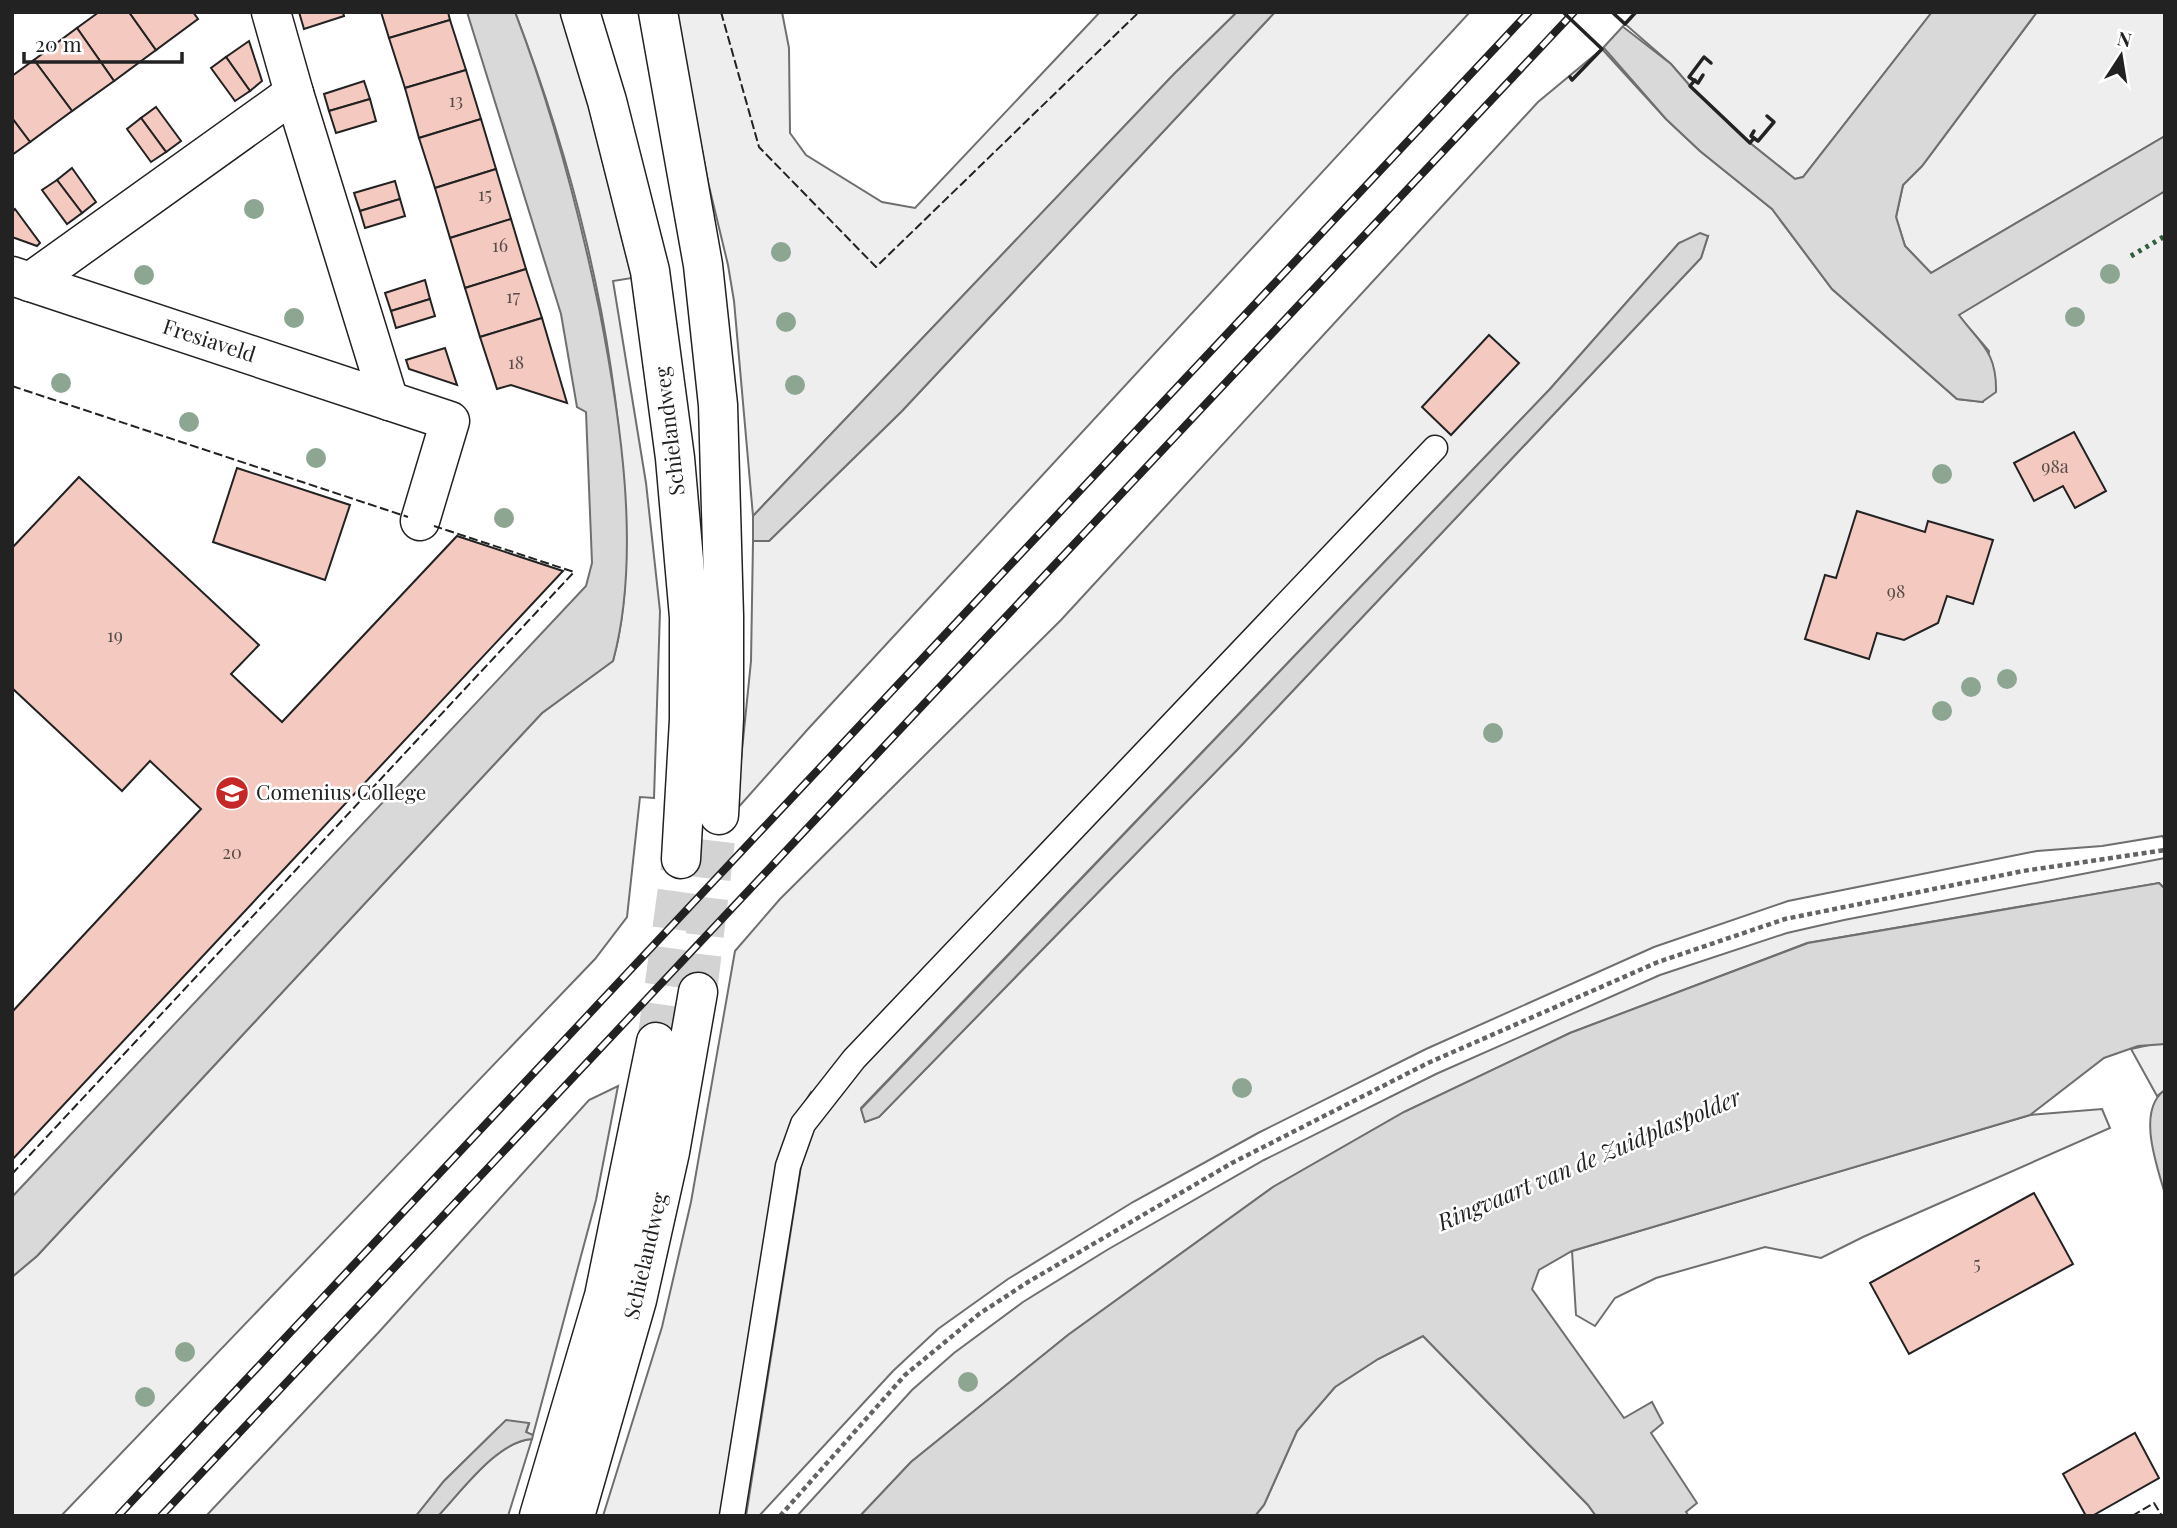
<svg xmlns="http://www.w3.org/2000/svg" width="2177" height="1528" viewBox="0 0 2177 1528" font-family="'Playfair Display',serif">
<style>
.green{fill:#eee;stroke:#6f6f6f;stroke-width:2;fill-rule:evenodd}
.water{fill:#d9d9d9;stroke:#6f6f6f;stroke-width:2}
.pier{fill:#fff;stroke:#6f6f6f;stroke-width:2}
.building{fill:#f3c9c0;stroke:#222;stroke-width:2}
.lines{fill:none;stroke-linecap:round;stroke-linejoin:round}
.primary-tunnel{stroke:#d3d3d3;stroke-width:38;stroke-dasharray:38 19;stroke-linecap:butt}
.service-casing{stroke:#222;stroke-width:27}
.minor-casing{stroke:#222;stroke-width:41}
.primary-casing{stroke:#222;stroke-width:41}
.path{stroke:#646464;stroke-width:4.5;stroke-dasharray:5 3.5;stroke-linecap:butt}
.service{stroke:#fff;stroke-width:24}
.minor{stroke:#fff;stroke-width:38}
.primary{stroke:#fff;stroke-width:38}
.rail-casing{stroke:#222;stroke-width:8}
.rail{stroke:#fff;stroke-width:5;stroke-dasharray:16;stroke-linecap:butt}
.hedge{stroke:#2f5e38;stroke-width:5;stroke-dasharray:3.5 5;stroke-linecap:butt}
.fence{stroke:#222;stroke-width:2;stroke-dasharray:9 3.5;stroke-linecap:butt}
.wall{stroke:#222;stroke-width:3.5}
.tree{fill:#8da692}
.labels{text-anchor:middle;stroke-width:5;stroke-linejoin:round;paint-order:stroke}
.number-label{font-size:18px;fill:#564c4a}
.street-label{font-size:21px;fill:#222;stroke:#fff}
.poi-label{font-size:21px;fill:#222;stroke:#fff;text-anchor:start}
.water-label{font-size:23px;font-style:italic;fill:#222;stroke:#fff}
</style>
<rect width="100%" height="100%" fill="#fff"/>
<g class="green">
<path d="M515,12H560L575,52L632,278L613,281L646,483L660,611L654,798L640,797L627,917L595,959L61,1516H12V1277L37,1256L542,713L613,661C629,603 627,540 623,481C613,323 572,160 515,12Z"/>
<path d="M676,12H782L789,48L790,133L806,155L882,202L915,208L1100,12H1237L1174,74L753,516L734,301L728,265L708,182Z"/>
<path d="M1275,12H1470L808,729L736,810L751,661L753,541H769L902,411Z"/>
<path d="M1636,12H1932L1803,177L1795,179L1750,143L1690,86L1671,64L1625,24Z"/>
<path d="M2037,12H2165V136L1931,273L1905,246L1896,217L1903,185L1922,166Z"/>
<path d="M1602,49L1666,119L1700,151L1772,209L1832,289L1957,399L1983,402L1989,351L1958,315L2165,191V843L2163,836L2102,846L2037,851L1788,901L1654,947L1426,1049L1258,1133L1133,1202L1008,1279L938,1329L893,1371L759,1516H746L801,1166L810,1134L827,1107L811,1092L802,1107L722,1516H603L662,1327L691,1202L735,951L780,899L1061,620L1538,102ZM1708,236L1701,258L1237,750L879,1117L865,1122L861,1108L1550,389L1679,243Z"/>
<path d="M2165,858V889L2159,883L1807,943L1570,1033L1405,1112L1273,1187L1068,1335L911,1462L860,1516H797L912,1390L954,1353L1023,1302L1107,1250L1264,1160L1436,1074L1660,975L1787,933L1844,920Z"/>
<path d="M2158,1043L2165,1044V1090L2157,1096L2131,1049Z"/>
<path d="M618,1086L596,1200L533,1435L526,1433L529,1424L498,1428L444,1481L416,1516H206L378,1333L589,1100Z"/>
<path d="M2102,1109L2110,1128L1863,1237L1821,1258L1765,1247L1656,1278L1615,1298L1595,1326L1576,1315L1572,1251L2030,1115Z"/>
<path d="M1423,1336L1588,1505L1596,1516H1255L1264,1505L1297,1431L1335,1387L1378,1359Z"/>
<path d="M532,1439L508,1516H438C461,1492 497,1441 532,1439Z"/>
</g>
<g class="water">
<path d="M467,12H515C552,109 578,207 599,308C620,415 642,554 613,661L542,713L37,1256L12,1277V1197L586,586L592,563L586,412L577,407L561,314Z"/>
<path d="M1237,12H1275L902,411L769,541H753V516L1174,74Z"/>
<path d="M1932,12H2037L1922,166L1903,185L1896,217L1905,246L1931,273L2165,136V191L1959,315C1980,344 1997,351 1996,392L1982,402L1957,399L1832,289L1772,209L1700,151L1666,119L1603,47L1622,26L1671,64L1690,86L1750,143L1795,179L1803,177Z"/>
<path d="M1700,233L1708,236L1701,258L1237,750L879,1117L865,1122L861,1109L1550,389L1679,243Z"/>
<path d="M2159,883L2165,889V1044L2138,1046L2104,1058L2030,1115L1572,1251L1539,1270L1532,1289L1624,1418L1652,1402L1663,1423L1651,1433L1697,1503L1686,1512L1689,1516H1596L1588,1505L1423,1336L1378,1359L1335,1387L1297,1431L1264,1505L1255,1516H860L911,1462L1068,1335L1273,1187L1404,1112L1570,1033L1808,943Z"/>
<path d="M2165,1090V1194C2157,1166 2136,1110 2165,1090Z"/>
<path d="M506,1420L529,1423L526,1432L533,1435L532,1439C497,1441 461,1492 438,1516H416L444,1481Z"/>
</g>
<path class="pier" d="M1563,12H1612L1625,24L1602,49Z"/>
<g class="building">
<path d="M99,12H129L156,50L114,81L77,28Z"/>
<path d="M129,12H193L198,19L156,50Z"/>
<path d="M299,12H343L344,16L304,29Z"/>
<path d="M381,12H448L450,20L389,38Z"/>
<path d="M450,20L466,70L405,88L389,38Z"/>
<path d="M77,28L114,81L72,111L34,60Z"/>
<path d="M249,41L262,81L250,91L226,57Z"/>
<path d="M226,57L250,91L235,101L211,68Z"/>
<path d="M34,60L72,111L30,142L12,118V76Z"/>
<path d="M466,70L481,119L419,138L405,88Z"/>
<path d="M364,81L370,99L329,111L324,94Z"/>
<path d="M370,99L376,121L336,133L329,111Z"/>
<path d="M156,107L181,141L166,152L141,118Z"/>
<path d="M12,118L30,142L12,155Z"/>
<path d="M141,118L166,152L151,162L127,129Z"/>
<path d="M481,119L496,169L435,188L419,138Z"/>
<path d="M72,168L96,202L82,213L57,180Z"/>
<path d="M496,169L511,219L450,238L435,188Z"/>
<path d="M57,180L82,213L67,224L42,190Z"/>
<path d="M395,181L400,199L360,211L354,193Z"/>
<path d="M400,199L405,216L365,228L360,211Z"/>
<path d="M15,209L40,243L37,246L12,237V212Z"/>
<path d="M511,219L526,269L465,288L450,238Z"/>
<path d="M526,269L542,318L480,337L465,288Z"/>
<path d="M425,280L430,299L391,311L385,293Z"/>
<path d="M430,299L435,316L396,328L391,311Z"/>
<path d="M542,318L567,403L511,385L497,389L480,337Z"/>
<path d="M1489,335L1519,363L1451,435L1422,407Z"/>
<path d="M445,348L457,385L409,369L406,360Z"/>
<path d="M2074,432L2106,491L2075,508L2063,486L2034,501L2014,463Z"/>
<path d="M237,468L350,505L325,580L213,542Z"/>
<path d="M79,477L259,645L231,674L282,722L457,536L563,571L12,1160V1012L201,809L150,761L122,791L12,688V548Z"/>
<path d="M1857,511L1925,532L1928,521L1993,540L1973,604L1947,596L1938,623L1904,640L1877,633L1869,659L1805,639L1825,575L1836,578Z"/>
<path d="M2034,1193L2073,1264L1909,1354L1870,1283Z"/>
<path d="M2135,1433L2159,1478L2092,1516H2086L2063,1474Z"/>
</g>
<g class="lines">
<g class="primary-tunnel">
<path d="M698,992L719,815"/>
<path d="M656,1042L681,859"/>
</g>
<g class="service-casing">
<path id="service" d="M732,1516L788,1166L803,1124L854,1059L1435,448"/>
</g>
<g class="minor-casing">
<g id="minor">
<path d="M271,12L294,93L389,401"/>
<path d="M12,276L450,421L420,521"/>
<path d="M30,282L294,93"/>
</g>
</g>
<g class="primary-casing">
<g id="primary">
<path d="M580,12L607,101L650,271L675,458L689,617V720L681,859"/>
<path d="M658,12L703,265L718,405L724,616V718L719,815"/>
<path d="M539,1516L604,1296L656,1042"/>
<path d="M575,1516L637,1300L670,1152L698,992"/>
</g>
</g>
<path class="path" d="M780,1516L905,1375L979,1314L1028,1282L1232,1163L1428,1063L1658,962L1785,919L2023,871L2165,850"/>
<use href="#service" class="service"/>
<use href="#minor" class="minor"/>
<use href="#primary" class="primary"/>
<g class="rail-casing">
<g id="rail">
<path d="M118,1516L1529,12"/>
<path d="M161,1516L1574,12"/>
</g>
</g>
<use href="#rail" class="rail"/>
<path class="hedge" d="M2131,256L2165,236"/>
<g class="fence">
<path d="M721,12L759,147L876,267L1139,12"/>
<path d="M12,386L408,517"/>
<path d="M12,1174L574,572L434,526"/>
<path d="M2132,1516L2154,1503L2162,1516"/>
</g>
<g class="wall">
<path d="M1563,12L1602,49L1572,80L1570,77"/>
<path d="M1612,12L1625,24L1636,12"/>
<path d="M1703,75L1698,83L1689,77L1704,57L1711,63"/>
<path d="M1695,80L1690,86L1750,143L1754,138"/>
<path d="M1754,131L1751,136L1758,141L1774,122L1767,116"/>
</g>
</g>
<g class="tree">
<circle cx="254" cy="209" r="10"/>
<circle cx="781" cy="252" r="10"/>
<circle cx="2110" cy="274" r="10"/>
<circle cx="144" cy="275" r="10"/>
<circle cx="2075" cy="317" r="10"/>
<circle cx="294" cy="318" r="10"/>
<circle cx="786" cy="322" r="10"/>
<circle cx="61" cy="383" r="10"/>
<circle cx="795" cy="385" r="10"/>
<circle cx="189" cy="422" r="10"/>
<circle cx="316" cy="458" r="10"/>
<circle cx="1942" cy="474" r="10"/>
<circle cx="504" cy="518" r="10"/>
<circle cx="2007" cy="679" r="10"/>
<circle cx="1971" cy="687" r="10"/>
<circle cx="1942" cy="711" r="10"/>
<circle cx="1493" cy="733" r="10"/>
<circle cx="1242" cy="1088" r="10"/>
<circle cx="185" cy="1352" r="10"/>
<circle cx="968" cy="1382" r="10"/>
<circle cx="145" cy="1397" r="10"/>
</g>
<defs>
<g id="school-disc" transform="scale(1.75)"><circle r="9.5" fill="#c62828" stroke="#fff"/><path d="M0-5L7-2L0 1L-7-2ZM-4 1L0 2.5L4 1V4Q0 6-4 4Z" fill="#fff"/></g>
</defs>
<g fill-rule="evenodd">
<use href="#school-disc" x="232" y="793"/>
</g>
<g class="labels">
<g class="number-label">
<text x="456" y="107">13</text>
<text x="485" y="201">15</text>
<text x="500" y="252">16</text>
<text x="513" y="303">17</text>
<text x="516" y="369">18</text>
<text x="2055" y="473">98a</text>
<text x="1896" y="598">98</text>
<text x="115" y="642">19</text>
<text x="232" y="859">20</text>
<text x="1977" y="1270">5</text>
</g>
<g class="street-label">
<text transform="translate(209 341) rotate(18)" y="7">Fresiaveld</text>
<text transform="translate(670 431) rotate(-97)" y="7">Schielandweg</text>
<text transform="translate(646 1256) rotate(-77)" y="7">Schielandweg</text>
</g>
<g class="poi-label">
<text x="256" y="800">Comenius College</text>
</g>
<g class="water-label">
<text transform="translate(1589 1160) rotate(-23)" y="8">Ringvaart van de Zuidplaspolder</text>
</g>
</g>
<rect width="2177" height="1528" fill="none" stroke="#222222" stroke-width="28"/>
<g transform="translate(2121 56) rotate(12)" stroke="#ffffff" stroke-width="5" paint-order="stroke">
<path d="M0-5L12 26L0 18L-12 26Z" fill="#222222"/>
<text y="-10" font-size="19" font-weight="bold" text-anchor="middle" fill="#222222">N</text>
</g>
<path d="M24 52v10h158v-10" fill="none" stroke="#222222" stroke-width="3.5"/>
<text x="35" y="52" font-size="21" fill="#222222" stroke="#ffffff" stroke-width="5" paint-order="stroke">20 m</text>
</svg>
